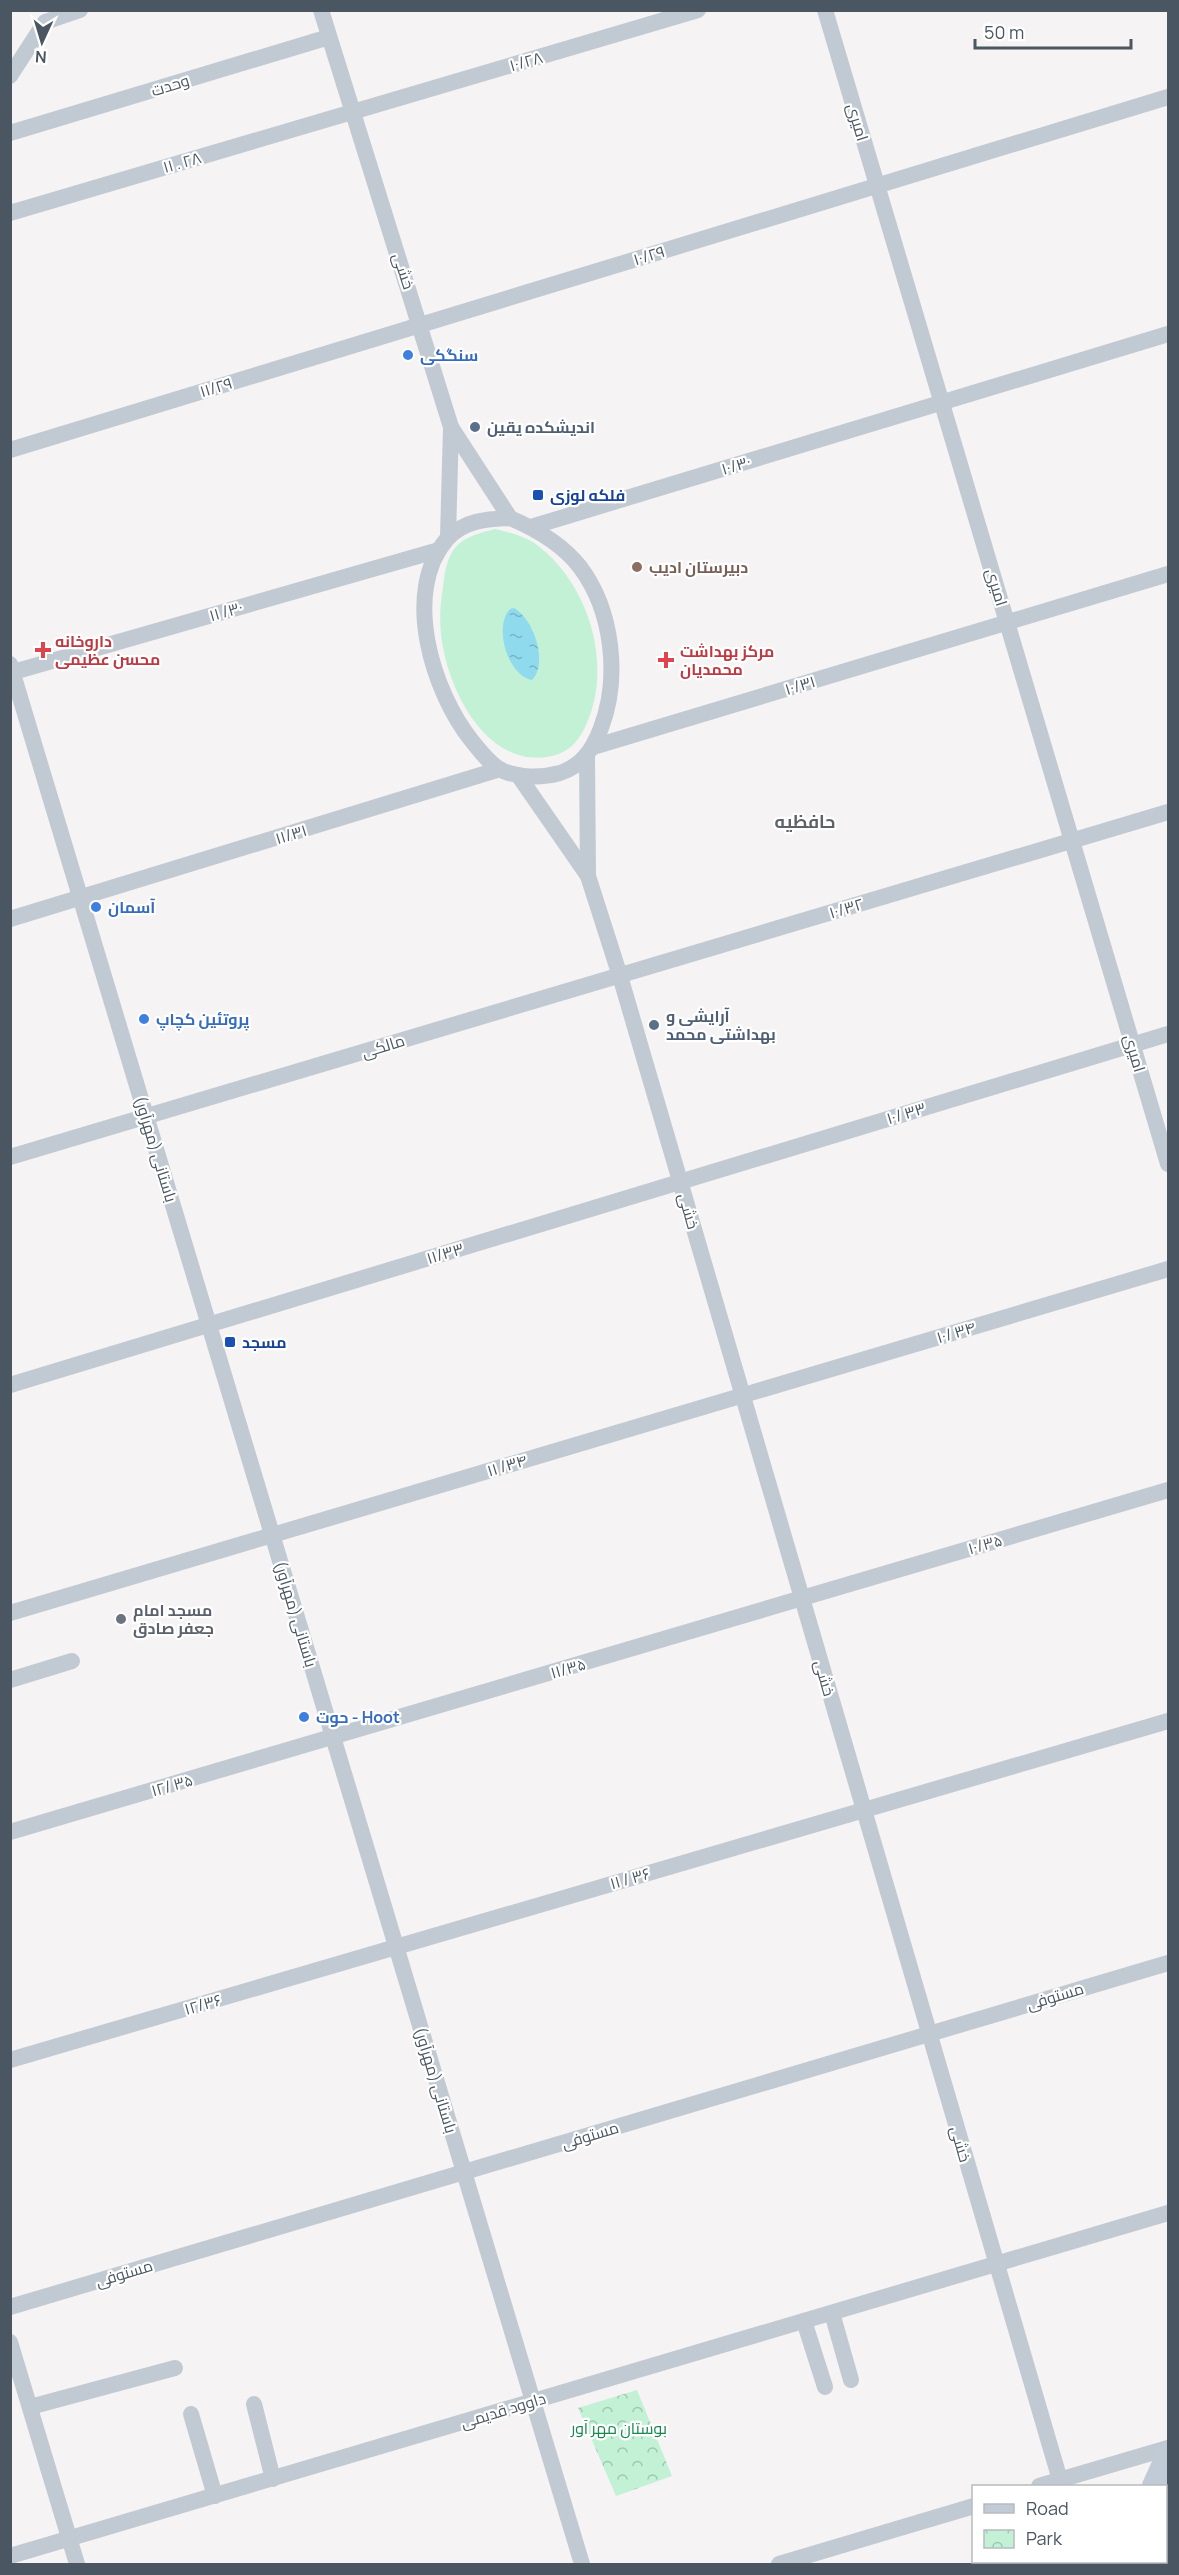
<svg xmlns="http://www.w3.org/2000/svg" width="1179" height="2575" viewBox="0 0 1179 2575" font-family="Manrope,Cairo,sans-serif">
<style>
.grass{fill:#c3f1d5}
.park{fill:url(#park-crowns)}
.water{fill:url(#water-ripples)}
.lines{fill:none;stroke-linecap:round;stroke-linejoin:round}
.stream{stroke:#90daee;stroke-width:6}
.minor{stroke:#c1cad2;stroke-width:16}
.secondary{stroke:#c1cbd6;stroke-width:24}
.shop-dot{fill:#3f7fe0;stroke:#fff;stroke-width:2}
.service-dot{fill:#5c6f8a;stroke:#fff;stroke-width:2}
.transit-dot{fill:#1a4fb4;stroke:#fff;stroke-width:2}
.education-dot{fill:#8d6e63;stroke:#fff;stroke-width:2}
.health-dot{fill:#e0444e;stroke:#fff;stroke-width:2}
.worship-dot{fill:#6b7280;stroke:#fff;stroke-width:2}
.labels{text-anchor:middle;stroke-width:4.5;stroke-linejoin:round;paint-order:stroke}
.street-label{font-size:16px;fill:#4a5661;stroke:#fff}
.shop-label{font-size:16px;font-weight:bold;fill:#366cbe;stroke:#fff;text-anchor:start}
.service-label{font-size:16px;font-weight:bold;fill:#4e5e75;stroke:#fff;text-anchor:start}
.transit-label{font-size:16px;font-weight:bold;fill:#164399;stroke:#fff;text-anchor:start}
.education-label{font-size:16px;font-weight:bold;fill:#785e54;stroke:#fff;text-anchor:start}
.health-label{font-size:16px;font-weight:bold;fill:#be3a42;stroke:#fff;text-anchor:start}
.worship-label{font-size:16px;font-weight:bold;fill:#5b616d;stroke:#fff;text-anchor:start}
.park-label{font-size:16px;fill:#17864f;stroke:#fff}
.neighbourhood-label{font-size:18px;font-weight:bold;fill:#5f6368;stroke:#fff}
</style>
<defs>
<pattern id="park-crowns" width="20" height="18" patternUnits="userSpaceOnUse" patternTransform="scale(1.5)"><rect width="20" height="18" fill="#c3f1d5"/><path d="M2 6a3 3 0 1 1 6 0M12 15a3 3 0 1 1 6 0" fill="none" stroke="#a0c6b0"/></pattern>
<pattern id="water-ripples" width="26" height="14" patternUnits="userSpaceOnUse" patternTransform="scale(1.5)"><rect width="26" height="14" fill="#90daee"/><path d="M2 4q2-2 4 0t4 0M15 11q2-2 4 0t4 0" fill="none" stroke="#78b4c4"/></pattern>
</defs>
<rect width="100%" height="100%" fill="#f5f3f3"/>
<path class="grass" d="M495,529C508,532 521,535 533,542C588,580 614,664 586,725C578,743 567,754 547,757C486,766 449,691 442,641C439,623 440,605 443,587C445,571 447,553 461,542C471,535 484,532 495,529Z"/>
<path class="park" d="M637,2390L672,2476L616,2496L578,2408Z"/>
<path class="water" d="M514,608C533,618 549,663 532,680C508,676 493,627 510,609Z"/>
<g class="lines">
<g class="stream">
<path d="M1166,2534L1168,2527"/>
<path d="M1153,2564L1154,2562"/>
</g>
<g class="minor">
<path d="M321,10L451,427L448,537"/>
<path d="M825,10L1168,1164"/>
<path d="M10,76L45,22L80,10"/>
<path d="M10,133L329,37"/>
<path d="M10,213L698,10"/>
<path d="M451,427L510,518"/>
<path d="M10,450L1168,97"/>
<path d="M510,518C536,529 563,545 580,567C613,611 620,678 601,728C593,749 582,766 560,773C542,778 518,778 501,770C490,764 480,751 472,741C433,693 401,592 447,539C464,520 488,519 510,518Z"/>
<path d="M531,527L1168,334"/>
<path d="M10,664L582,2564"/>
<path d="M10,673L439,550"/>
<path d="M593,747L1168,574"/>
<path d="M587,757L588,876L620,976L1060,2480"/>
<path d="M518,775L588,876"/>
<path d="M10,919L500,769"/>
<path d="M10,1157L1168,812"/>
<path d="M10,1385L1168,1034"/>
<path d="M10,1613L1168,1269"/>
<path d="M10,1680L72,1661"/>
<path d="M10,1832L1168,1490"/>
<path d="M10,2060L1168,1721"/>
<path d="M10,2307L1168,1963"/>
<path d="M832,2313L851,2380"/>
<path d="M804,2321L825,2387"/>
<path d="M10,2342L77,2564"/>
<path d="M254,2404L273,2479"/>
<path d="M30,2407L175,2368"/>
<path d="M191,2414L215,2496"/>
<path d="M1039,2486L1168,2448"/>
<path d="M10,2556L1168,2213"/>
<path d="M779,2564L974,2506"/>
</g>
<g class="secondary">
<path d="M1154,2486L1168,2455"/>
<path d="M1118,2564L1120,2562"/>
</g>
</g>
<g class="shop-dot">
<circle cx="408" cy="355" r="6"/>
<circle cx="96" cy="907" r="6"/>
<circle cx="144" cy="1019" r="6"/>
<circle cx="304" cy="1717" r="6"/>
</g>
<g class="service-dot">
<circle cx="475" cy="427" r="6"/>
<circle cx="654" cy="1025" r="6"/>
</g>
<g class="transit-dot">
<rect x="532" y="489" width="12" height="12" rx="3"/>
<rect x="224" y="1336" width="12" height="12" rx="3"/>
</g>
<circle class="education-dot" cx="637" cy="567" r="6"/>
<g class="health-dot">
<path d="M40 641h6v6h6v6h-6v6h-6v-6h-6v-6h6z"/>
<path d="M663 651h6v6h6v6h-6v6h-6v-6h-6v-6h6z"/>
</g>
<circle class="worship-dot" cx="121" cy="1619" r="6"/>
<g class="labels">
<g class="street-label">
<text transform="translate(526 61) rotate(-16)" y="6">۱۰/۲۸</text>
<text transform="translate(170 85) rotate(-17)" y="6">وحدت</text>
<text transform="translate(858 122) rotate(73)" y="6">امیری</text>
<text transform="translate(182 162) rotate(-16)" y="6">۱۱ . ۲۸</text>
<text transform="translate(649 255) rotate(-17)" y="6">۱۰/۲۹</text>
<text transform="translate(404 271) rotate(72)" y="6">خشی</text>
<text transform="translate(216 387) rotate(-17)" y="6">۱۱/۲۹</text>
<text transform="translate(736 465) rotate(-17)" y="6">۱۰/۳۰</text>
<text transform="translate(997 587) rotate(73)" y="6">امیری</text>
<text transform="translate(226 611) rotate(-16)" y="6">۱۱ /۳۰</text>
<text transform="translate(800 685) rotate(-17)" y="6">۱۰/۳۱</text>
<text transform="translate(291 834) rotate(-17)" y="6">۱۱/۳۱</text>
<text transform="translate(846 908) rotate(-17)" y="6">۱۰/۳۲</text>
<text transform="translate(383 1046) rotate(-17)" y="6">مالکی</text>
<text transform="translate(1135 1053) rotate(73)" y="6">امیری</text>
<text transform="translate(906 1113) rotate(-17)" y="6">۱۰/ ۳۳</text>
<text transform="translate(156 1149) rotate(73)" y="6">باستانی (مهرآور)</text>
<text transform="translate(689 1211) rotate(74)" y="6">خشی</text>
<text transform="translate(445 1253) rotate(-17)" y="6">۱۱/۳۳</text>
<text transform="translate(956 1332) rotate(-17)" y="6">۱۰/ ۳۴</text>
<text transform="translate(507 1465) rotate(-17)" y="6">۱۱ /۳۴</text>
<text transform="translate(985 1544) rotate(-16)" y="6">۱۰/۳۵</text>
<text transform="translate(296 1614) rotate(73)" y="6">باستانی (مهرآور)</text>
<text transform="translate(568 1668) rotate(-16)" y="6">۱۱/۳۵</text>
<text transform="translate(825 1678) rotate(74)" y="6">خشی</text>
<text transform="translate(172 1785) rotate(-16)" y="6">۱۲/ ۳۵</text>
<text transform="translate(630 1878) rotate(-16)" y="6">۱۱ / ۳۶</text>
<text transform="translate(1055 1996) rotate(-17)" y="6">مستوفی</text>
<text transform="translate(203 2004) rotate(-16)" y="6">۱۲/۳۶</text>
<text transform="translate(436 2080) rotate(73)" y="6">باستانی (مهرآور)</text>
<text transform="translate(590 2135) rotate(-17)" y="6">مستوفی</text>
<text transform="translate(961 2144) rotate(74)" y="6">خشی</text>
<text transform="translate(124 2273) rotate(-17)" y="6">مستوفی</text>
<text transform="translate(503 2410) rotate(-17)" y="6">داوود قدیمی</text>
</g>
<g class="shop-label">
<text x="420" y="361">سنگکی</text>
<text x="108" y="913">آسمان</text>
<text x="156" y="1025">پروتئین کچاپ</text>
<text x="316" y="1723">حوت - Hoot</text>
</g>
<g class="service-label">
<text x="487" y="433">اندیشکده یقین</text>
<text x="666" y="1022">آرایشی و<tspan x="666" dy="18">بهداشتی محمد</tspan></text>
</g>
<g class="transit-label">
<text x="550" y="501">فلکه لوزی</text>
<text x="242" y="1348">مسجد</text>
</g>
<g class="education-label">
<text x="649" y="573">دبیرستان ادیب</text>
</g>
<g class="health-label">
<text x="55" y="647">داروخانه<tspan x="55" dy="18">محسن عظیمی</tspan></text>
<text x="680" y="657">مرکز بهداشت<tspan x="680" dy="18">محمدیان</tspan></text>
</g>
<g class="worship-label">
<text x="133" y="1616">مسجد امام<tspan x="133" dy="18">جعفر صادق</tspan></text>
</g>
<g class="park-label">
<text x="619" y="2434">بوستان مهر آور</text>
</g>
<g class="neighbourhood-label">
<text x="805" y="828">حافظیه</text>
</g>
</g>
<rect width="1179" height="2575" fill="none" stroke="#4a5661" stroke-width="24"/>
<rect x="972" y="2485" width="195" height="78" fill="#ffffff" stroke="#b7bbc0" stroke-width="1.5"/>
<rect x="984" y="2504" width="30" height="9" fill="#c1cbd6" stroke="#b7bbc0" stroke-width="1.5"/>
<text x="1026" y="2515" font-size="18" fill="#4a5661">Road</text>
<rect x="984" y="2530" width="30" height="18" fill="url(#park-crowns)" stroke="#b7bbc0" stroke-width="1.5"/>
<text x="1026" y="2545" font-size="18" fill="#4a5661">Park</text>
<g transform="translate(42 42) rotate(184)" stroke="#ffffff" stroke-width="4.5" paint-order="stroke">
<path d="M0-4.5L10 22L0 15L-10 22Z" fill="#4a5661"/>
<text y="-9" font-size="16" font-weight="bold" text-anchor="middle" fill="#4a5661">N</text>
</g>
<path d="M975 39v9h156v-9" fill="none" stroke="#4a5661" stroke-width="3"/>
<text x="984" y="39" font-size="18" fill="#4a5661" stroke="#ffffff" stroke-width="4.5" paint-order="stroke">50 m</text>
</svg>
